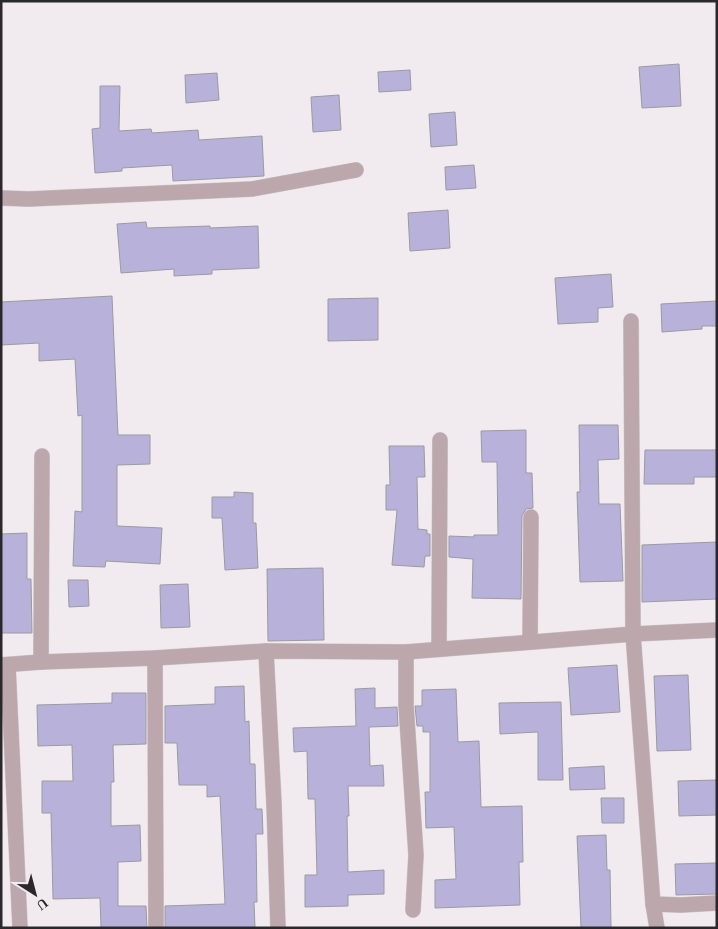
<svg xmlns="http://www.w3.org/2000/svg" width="718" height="929" viewBox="0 0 718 929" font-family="Georgia,serif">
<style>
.building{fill:#b8b2da;stroke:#9b9aa0}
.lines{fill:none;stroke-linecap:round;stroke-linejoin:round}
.minor-casing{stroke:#cdc8cc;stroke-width:16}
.minor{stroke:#bca7ad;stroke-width:15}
</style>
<rect width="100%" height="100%" fill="#f1ebf0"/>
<g class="building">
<path d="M679,64L681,106L642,108L639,67Z"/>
<path d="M410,70L411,90L379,92L378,72Z"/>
<path d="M217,73L219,100L186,103L185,75Z"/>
<path d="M100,86H120L119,131L151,129L152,133L198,130L199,140L262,136L264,176L173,181L172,165L122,168V171L95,173L92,129L100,128Z"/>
<path d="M339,95L341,130L313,132L311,97Z"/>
<path d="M455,112L457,145L431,147L429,114Z"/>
<path d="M474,165L476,188L446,190L445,167Z"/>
<path d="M448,210L450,248L410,251L408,213Z"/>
<path d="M146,222L147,228L210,226V228L258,226L259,268L212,270V274L174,276V269L121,273L117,224Z"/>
<path d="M611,274L613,307L598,308V322L558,324L555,278Z"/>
<path d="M112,296L118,435H150V464L117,465V526L162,528L160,564L106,561L105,567L73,566L75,511L82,512V415L78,416L75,359L39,361V343L1,345V302Z"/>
<path d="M378,298V340L328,341V299Z"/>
<path d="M717,301V326H702V329L662,332L661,304Z"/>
<path d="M579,425H618L619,459L598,460L599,504H620L623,581L580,582L577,492H580Z"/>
<path d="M526,430V473H532L533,508L526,509L522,516L521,599L472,598L473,559L449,557V536L474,537V535H498L497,462H482L481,431Z"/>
<path d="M389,446H424L425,477H417L418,529L427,530V534H430V556H425L424,567L392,565L397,510H386V485H390Z"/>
<path d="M645,450H717V477H694V484H644Z"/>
<path d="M234,492L253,493V523H256L258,568L225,570L222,518H212V497H234Z"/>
<path d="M27,533V579H31L32,633H1V534Z"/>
<path d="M717,542V599L642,602V545Z"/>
<path d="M323,568L324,640L268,641L267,569Z"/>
<path d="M68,580H88L89,606L69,607Z"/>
<path d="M188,584L190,627L161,628L160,585Z"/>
<path d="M617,665L620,712L571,715L568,668Z"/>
<path d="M688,675L691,750L657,751L654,676Z"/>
<path d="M244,686L245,722L249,721L250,764H255L256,809H262L263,834H256L257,902H254L255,928H165V906L225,904L220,796L207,797V785H179L177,743H165V706L215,704V687Z"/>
<path d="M375,688V708L397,707L398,726L369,727L370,766L383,765L384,786H348L349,816H347L348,872L384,870V894L348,895V906L305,907V875H317L315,799H308L307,751L294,752L293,728L356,726L355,689Z"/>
<path d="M456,689L458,742L479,741L481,807L522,806L523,862H519L520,905L435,908V880L456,879L454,827L426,828L425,792H430V732H423V726H417L415,706H422V690Z"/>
<path d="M112,693H146V744L113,745L114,782H111V826L140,825L141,861L118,862V906H146L147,928H101L100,898L53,899L51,813H42V781H73L72,745L38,746L37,705L112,703Z"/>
<path d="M561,702L563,780H538V732L500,734L499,703Z"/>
<path d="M604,766L605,789L570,790L569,768Z"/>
<path d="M717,780V815L679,816L678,781Z"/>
<path d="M601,798H624V823H602Z"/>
<path d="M606,835L607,870H610L611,928H581L577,836Z"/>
<path d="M717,863V894L676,895L675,864Z"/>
</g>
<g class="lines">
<g class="minor-casing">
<g id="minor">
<path d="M1,198L29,199L252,189L356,170"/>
<path d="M631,321L633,634L653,904L657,928"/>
<path d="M530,642L531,517"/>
<path d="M439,649L440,440"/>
<path d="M266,651L274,804L278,928"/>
<path d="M406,652V705L416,855L413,910"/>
<path d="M155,658L156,928"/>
<path d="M41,662L42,456"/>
<path d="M1,665L41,662L155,658L266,651L406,652L633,634L717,630"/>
<path d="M8,665L20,928"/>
<path d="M653,904L681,905L717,903"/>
</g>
</g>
<use href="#minor" class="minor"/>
</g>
<rect width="718" height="929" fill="none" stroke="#2a282a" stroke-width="5"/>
<g transform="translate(35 894) rotate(144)" stroke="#f1ebf0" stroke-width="4" paint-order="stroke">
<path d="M0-4L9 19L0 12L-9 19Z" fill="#2a282a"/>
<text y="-8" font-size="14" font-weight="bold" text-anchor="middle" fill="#2a282a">U</text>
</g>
</svg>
